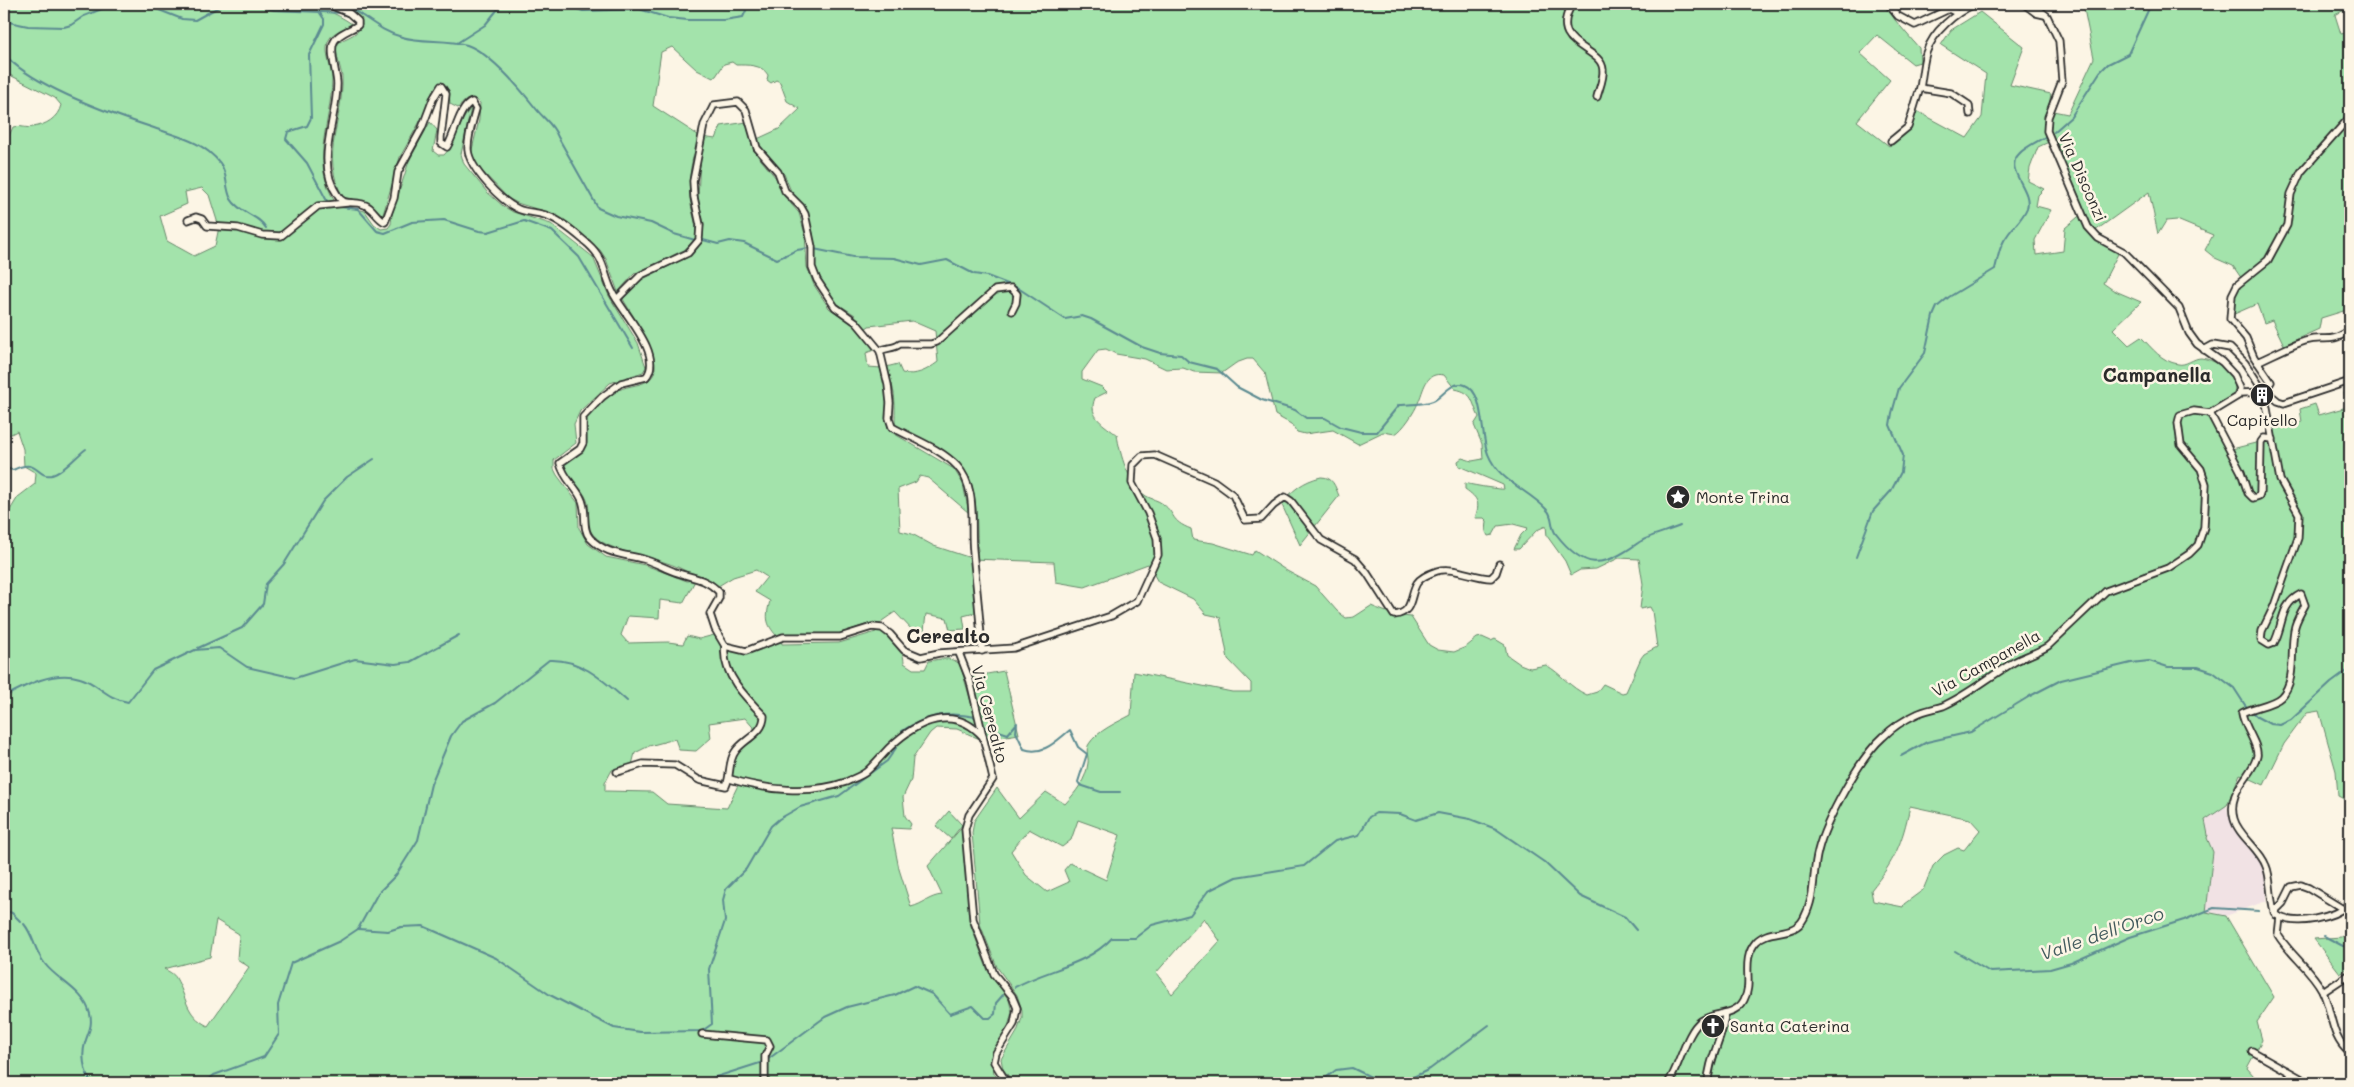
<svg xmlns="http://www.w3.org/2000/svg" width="2354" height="1087" viewBox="0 0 2354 1087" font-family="Mali,sans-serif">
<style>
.built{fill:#f1e2e4}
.green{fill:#a3e3ab;stroke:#67876b;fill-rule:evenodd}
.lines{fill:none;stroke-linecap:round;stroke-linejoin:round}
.stream{stroke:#5b8b91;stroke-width:2}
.minor-casing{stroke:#2b2b2b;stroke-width:9}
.minor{stroke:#fcf5e5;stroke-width:5.5}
.labels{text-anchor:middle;stroke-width:5;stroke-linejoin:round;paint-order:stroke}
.street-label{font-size:16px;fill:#2b2b2b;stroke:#fcf5e5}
.poi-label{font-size:16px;fill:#2b2b2b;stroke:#fcf5e5;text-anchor:start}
.water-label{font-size:18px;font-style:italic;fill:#435b5e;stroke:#fcf5e5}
.quarter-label{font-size:19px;font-weight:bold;fill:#2b2b2b;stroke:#fcf5e5}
</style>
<rect width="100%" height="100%" fill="#fcf5e5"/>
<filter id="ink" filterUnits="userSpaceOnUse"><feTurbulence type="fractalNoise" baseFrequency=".02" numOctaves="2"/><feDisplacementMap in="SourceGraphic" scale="10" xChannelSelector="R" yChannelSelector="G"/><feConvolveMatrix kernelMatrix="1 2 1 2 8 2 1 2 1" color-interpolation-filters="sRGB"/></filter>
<g filter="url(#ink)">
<path class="built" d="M2227,805L2228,814L2233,827L2256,852L2261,861L2265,874L2266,901L2226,916L2206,912L2213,852L2207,838L2205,820Z"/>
<g class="green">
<path d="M4,4H298C318,5 336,13 352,24C343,30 332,31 328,42C324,53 332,68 332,80C331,127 309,158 336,204L365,211L374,224L381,229L388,228L391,224L392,214L409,161L430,122L437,130L433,151L438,155H444C456,144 458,122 471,108L461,154L464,164L487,192L503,206L513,212L551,224L593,257L609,296L638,343L646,367L643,372L610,383L580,411L574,424L576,443L554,460V469L557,475L578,503L579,528L588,544L606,557L645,565L687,581L696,579C673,554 603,557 590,530C586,521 591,510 587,500C582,487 568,478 563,465C572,458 587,453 586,439C586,433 584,428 584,422L587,418C597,409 607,396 619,390C628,385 644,386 651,378C667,363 631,314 623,299L639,281L688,257L702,243L704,223L698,199L701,138C691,155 688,179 690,198C691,213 699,226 695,240L684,250L634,274L618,292L606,259L600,250L556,215L517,203L508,198L478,167L471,154L479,120L480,103C471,94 465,100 458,108L450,104L449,90L442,84L438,85L433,90L423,116L400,157L382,218L371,203L343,197C319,155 344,120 342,77C341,67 335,55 337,46C339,38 358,37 362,25L358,16L336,4H1885L1895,20L1919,48L1920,62L1913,64L1877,35L1860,53L1890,80L1857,121L1889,146L1910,129L1917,111L1967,138L1982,117L1986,74L1941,45L1951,30L1980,12L2024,47L2010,85L2051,94L2048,110L2068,114L2094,58L2083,4H2350V7L2335,15L2341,34L2350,32V309L2321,318L2319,329L2284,345L2272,320L2264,323L2257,304L2232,315L2234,294L2244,282L2233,266L2215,258L2205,250L2213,235L2177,220L2166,221L2158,234L2149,192L2095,231L2121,248L2103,283L2113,290L2141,302L2113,329L2129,345L2141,337C2153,349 2161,361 2178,364C2186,366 2193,358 2201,358C2218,360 2239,375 2234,394L2207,411L2228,450L2275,438L2274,427L2302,422L2300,409L2315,404L2319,415L2347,407L2344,393L2350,391V802L2338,796L2336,771L2319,711L2307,713L2284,744L2264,785L2240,774L2227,805L2205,820L2208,835L2207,838L2213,852L2206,912L2226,916L2274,997L2257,1022L2262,1040L2247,1068L2260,1083H1014L1003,1069L1001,1059L1017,1032L1022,1018V1010L1017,995L997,967L980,924L972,833L974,821L997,788L1019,818L1046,792L1065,804C1076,792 1086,780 1088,763C1089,757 1085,750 1089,744C1097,731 1118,722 1131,715L1134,672L1232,692H1251V683L1228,659L1220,617L1206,614L1193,599L1158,582L1148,564L1085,587L1056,582L1054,562L972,559L979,612L963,616L965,629L950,630L947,618L926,614L924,631L914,632L895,612L882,621L877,628C890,637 904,646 904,663L913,669H925L929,661C941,659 949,656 960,664L982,740L957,729L936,728L930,733L913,758L911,780L903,797L905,816L911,824L909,829L891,828L899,869L911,907C923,904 930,896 942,895L928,866L963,826L971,926L988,971L1009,1000L1012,1012L1008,1027L997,1044L991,1058L994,1073L1001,1083H4V520L18,497L35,484L36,473L24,466L23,449L17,431L9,435H4V142L8,138L13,127C20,125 27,129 33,127C46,125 58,118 61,105L55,98L4,72ZM672,47L697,70L713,78L716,76L724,64L732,62L736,65C747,65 762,64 768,75L767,80L771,83L776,80L780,82L787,101L800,109L779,129L753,141L747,122L721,126L716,139L701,137L653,106L661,52ZM2051,141L2084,212L2065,228L2063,251L2036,255L2035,240L2051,210L2036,206L2038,195L2044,189L2028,181L2030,168L2038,147ZM753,142L784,174L791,191L806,209L813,233L815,266L822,281L835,302L855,315L861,330L829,308L814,285L807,267L805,234L799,213L784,196L776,178L757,155ZM202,188L209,195L219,227L215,246L194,256L167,241L160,216L187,204L185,192ZM912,321L935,331L938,362C926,371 916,376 902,373L898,364L882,368L868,367L866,353L874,350L862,331L869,326ZM1106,349L1116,354L1145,359L1166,369L1183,368L1194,372L1222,373L1236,363L1247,359H1253L1265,373L1275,415L1291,424L1297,432L1305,434L1333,430L1358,444L1383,432L1395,434C1403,430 1415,411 1418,403C1424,390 1425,371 1444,375L1455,389C1474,393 1471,401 1479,417L1474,425L1482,444L1483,459L1472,461L1462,458L1458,461L1459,466L1503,485L1504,489C1502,490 1470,485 1465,483V489C1479,499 1480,503 1475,518H1484L1487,521L1486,532L1488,536L1493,535L1498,526L1513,524L1528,528L1521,535L1514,549H1519L1537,530L1546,526L1547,536L1565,561L1571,575L1580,570L1596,569L1619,558L1639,559L1643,584L1640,609L1650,607L1652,611L1657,647L1644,654L1641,658L1626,692L1622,693L1603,684L1597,692L1587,695C1569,687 1562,674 1546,665L1530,668L1520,664L1507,655L1505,645L1495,639L1491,641L1482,637L1477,638L1466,647L1454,652L1438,650L1429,645L1411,617L1394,615L1371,606L1354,617L1346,618L1337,611L1315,586L1287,571L1255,550L1252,555L1213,543L1193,540L1191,529C1170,521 1176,514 1163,504C1158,500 1151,499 1146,496C1128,484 1120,454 1117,435C1105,425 1087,417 1095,398L1107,392L1102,387L1082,379V372L1098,350ZM882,369C897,382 895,405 895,425C912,436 930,443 947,453C982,475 975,516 978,551L971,558L934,546L912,534L900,531L898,489L916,482L920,476L928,478L969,513L963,484L954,469L888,430L887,400ZM756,570L767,577L755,592L770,601C764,622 768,626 781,641C756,650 731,664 714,635L699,639L687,636L683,644L668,642L628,643L621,635L628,616L659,618L660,600L683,603L696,579L715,588L733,577ZM874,622L877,628L876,632L839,643L782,644L780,635L838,634ZM745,718L758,733L752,742L731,751L729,780L739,783L727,808L667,804L652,792L605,791V783L612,770L632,765L635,753L649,746L675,739L679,750L696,751L711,738L709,723ZM1910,806L1970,819L1980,830L1964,850L1958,848L1944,855L1933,866L1923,890L1904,904L1903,907L1873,901L1871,890C1895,860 1902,844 1910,806ZM1078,820L1120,835L1106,880L1070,863L1064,870L1069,882L1047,892L1026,875L1011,851L1029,829L1062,847L1071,840ZM1204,918L1220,941L1172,994L1156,973ZM216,920L239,934L237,959L249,967L208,1026C185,1015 187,997 176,978C174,974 168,971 164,969L210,957Z"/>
<path d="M1321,477C1333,477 1335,486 1339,496L1300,545L1282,505C1291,490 1304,481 1321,477Z"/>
<path d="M1004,671L1019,734L987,739L970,677Z"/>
<path d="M949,811L962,825L951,839L936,826Z"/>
<path d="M2350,931V967L2340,973L2314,939L2341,937Z"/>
</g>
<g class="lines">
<g class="stream">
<path d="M124,4L154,8L182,19L195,20L224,4"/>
<path d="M254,4L274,10L344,13"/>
<path d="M561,4L583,11L639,9L668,18L688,20H724L743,17L748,6L757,4"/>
<path d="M776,4L790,7L797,4"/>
<path d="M801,4H805"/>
<path d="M355,11L362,4"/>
<path d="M320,13L324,19V24L309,55L311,118L307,126L288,132L286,139L307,163L328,203"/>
<path d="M351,13L355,11C371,21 383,32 402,37C422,43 446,39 467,45C490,53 522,91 537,110C545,120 553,124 558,137L598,208L616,216L651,223L674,234L695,240"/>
<path d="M4,21L28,26L64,27L71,25L84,16L114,4"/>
<path d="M457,43L485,25L502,4"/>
<path d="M4,54C33,87 111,114 154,128C179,137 203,141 220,163C228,173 225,188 231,199C239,213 259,215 266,228"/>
<path d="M2054,132L2071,117L2100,72L2108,64L2128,54L2151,4"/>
<path d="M331,206L358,209L377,231L385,233L412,222L444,220L479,231L488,232L524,221L552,231L579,257L633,348"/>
<path d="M703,240L718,244L730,241L744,243L777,259L797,250L809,248"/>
<path d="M814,249L853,257L894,258L921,265L947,260L974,274L987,276L1018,288L1065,319L1082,316L1091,319L1142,347L1160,353L1181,355L1189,362L1217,369L1237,387L1262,400L1295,410L1306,418H1325L1341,427L1361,432H1377L1399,405C1409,404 1423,405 1433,401C1443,397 1451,380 1465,385C1485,392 1480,435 1488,454C1499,482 1528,489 1547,510C1554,517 1550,527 1556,534C1584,570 1602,569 1638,543C1647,536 1669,531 1680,526"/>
<path d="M4,468L13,470C39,457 35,478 52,475C64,472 76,456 86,449"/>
<path d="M1856,557L1873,511L1891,491L1901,472L1903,455L1890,425L1892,413L1899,388L1925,353L1933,316L1937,307L1949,297L1995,269C1999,254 1999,246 2009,233C2015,225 2023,218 2027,208C2033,189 2003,170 2019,154C2025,147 2037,142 2045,137"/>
<path d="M198,648L242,628L263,604L266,584L284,564L323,501L347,477L374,459"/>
<path d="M4,697C26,685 54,670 80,678C98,683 105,698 128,702L153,670L195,650L219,648L247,667L295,678L355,659L395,664L410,662L459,635"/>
<path d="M984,726L1008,734L1017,723L1016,732L1024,749C1043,756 1056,741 1070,730L1078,747L1087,754L1078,782L1080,785L1101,792H1120"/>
<path d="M902,731C927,715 947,711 976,717"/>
<path d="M1901,756L1927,742L1971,732L2030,696L2061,680L2131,663L2149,661L2168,667H2198L2213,672L2234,688L2245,705L2257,717L2270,724L2280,725L2291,720L2331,683L2350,669"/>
<path d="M4,910L12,913L20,921"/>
<path d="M24,924C34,936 34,950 45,964C58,981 84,990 90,1014C93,1026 88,1032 85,1043C81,1057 84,1070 91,1083"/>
<path d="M358,929L388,931L401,927L423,926L496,958L550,995L614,1028L640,1032L702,1031L712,1024L709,969L725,921L723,900L726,889L746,869L771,826L779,819L800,807L839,796L887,761L896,748"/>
<path d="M2324,936L2343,946H2350"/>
<path d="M1955,951L1990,972L2050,969L2071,963L2130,937L2184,920L2214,908L2259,911"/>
<path d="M1015,987C1047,969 1086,966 1112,938H1135L1152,925L1190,915L1208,891L1236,877L1304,866L1335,841L1359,835L1369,817L1376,813L1400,814L1416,820L1438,813L1470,819L1496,829L1544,862L1580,896L1625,917L1636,930"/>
<path d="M767,1060L825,1017L847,1007L895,995L914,986L932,994L950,1014L973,1006L985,1018H990L995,1014L996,1003L1003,995"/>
<path d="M205,1083L214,1075L264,1057L279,1034L278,1005L291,963L340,941L358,929L378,893L396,875L418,840L431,784L451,736L462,721L495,703L549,660C581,658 605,682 627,701"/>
<path d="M697,1083L763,1062"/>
<path d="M1319,1083L1336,1070L1352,1068L1373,1078L1409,1079L1430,1069L1489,1025"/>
</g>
<g class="minor-casing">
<g id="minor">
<path d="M328,4L349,13L358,21V25C351,30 338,33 334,42C329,51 337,74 337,84C337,121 314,161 338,196C344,206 352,201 362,204C373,206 376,218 385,222L394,198L398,172L422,128L433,99L441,86L446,94L441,137V143L447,147C455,135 459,107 472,102L476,109C473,120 467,138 468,150C470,169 501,201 518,209C527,213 538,212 548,216C562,221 576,234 588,244C605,259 603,272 612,291C621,311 665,355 646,377L621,383L602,397L583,417V443L580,449L560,463C564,479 574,484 581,498C588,511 581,528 590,538C605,554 623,554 643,559C654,562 664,568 675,572C692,578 706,578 719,592V598L710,614L715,629L725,646L746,651L783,637H840L872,627L882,628L890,634L904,650L921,657L939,653L1014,648L1111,616L1137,601L1158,555L1157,538L1148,513L1132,483L1133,465L1142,456L1155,455L1214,481L1233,495L1245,520L1261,519L1274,505L1285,497L1291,501L1321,540L1355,559L1367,573L1394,615C1414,613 1409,596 1417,583C1421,577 1431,573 1437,571C1453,566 1474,578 1491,578L1496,573L1499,564"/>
<path d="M1572,4C1547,47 1602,46 1603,70C1604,78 1599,89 1597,97"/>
<path d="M1888,4L1898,16L1915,25L1949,9L1957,13"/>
<path d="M2024,4L2036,13L2045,15"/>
<path d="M2032,4L2047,16L2059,41L2062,81L2048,117L2047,131L2088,227L2098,238L2124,252L2179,308L2189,333L2197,344L2222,362L2234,375L2240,388L2238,396L2210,413"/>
<path d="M1970,114L1969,105L1951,93L1920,88C1922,77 1923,64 1926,53C1933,31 1955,13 1975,4"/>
<path d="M1891,141L1908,127L1920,88"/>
<path d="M188,220L196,217L202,219L207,226L238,228L262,235L281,236L318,206L347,203"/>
<path d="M617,299L641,275L688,253L699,240L700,225L694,197L693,181L704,125L714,105L738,102L746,110L757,148L778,172L785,191L801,207L805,214L812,247V267L817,280L835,307L856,322L880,351L888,385L890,403L889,418L892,427C913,439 940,448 957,466C978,489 970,523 973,551C976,584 980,617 982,651"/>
<path d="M2204,350L2213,345L2230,348L2245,363L2264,392L2280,480L2299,514L2298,538L2274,606L2262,631L2261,640L2269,645L2274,643C2284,625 2279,605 2301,594L2305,605C2301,612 2297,619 2295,626C2289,647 2298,680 2281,697C2273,705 2253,707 2242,713C2244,727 2259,745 2257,756C2253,776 2226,790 2234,819C2238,835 2260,849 2266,866C2272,879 2269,904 2276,915C2296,927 2333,918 2350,904"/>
<path d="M880,351C887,347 894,349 900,344H931L937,342L995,290L1011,288L1017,294L1016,303L1012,311"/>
<path d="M2257,362C2273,355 2289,346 2305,341C2325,335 2329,345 2350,330"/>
<path d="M2264,392L2271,382L2254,357L2246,338L2230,319L2232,295L2237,285L2268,260L2287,225L2291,194L2301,172L2350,117"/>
<path d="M2240,393L2267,392L2278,401L2284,403L2350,381"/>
<path d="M959,653L970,681L993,779L969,815L965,829L973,919L994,974L1012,996L1017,1008L1014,1024L996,1053L994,1062L1007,1083"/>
<path d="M617,772L643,764L675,765L699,780L726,786C731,776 728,761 735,752C743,739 764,734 764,716C746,698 721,673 725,646"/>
<path d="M730,779C766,790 809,795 846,782C852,779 861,776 866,772C875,764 882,755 890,747C917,721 954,704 983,737"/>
<path d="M2274,912L2283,903L2291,887L2301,885L2309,888L2343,909"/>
<path d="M2280,917L2278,935C2290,955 2311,969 2322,990C2333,1012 2330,1038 2350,1053"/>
<path d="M2323,992L2350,974"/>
<path d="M702,1034L767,1040L770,1046L765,1056V1083"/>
<path d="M2252,1051L2309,1083"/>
<path d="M1668,1083C1680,1066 1686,1032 1701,1021C1715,1011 1735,1017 1744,1000C1754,982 1740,961 1756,942C1769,927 1794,938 1804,918C1816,896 1812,874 1818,851C1825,822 1860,757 1883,737C1892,728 1906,719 1917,714C1925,710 1934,709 1943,706C1968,695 1990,676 2014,662C2025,656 2037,653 2048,646L2106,591L2168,568L2189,554L2198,545L2204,527L2206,484L2201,469L2181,445L2178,423L2180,415L2194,411L2210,413L2241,472L2248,493L2253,498L2259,496L2260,493L2261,442L2264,438L2273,439"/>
<path d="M1708,1083C1708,1059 1724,1037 1725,1014"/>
<path d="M2284,1083L2292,1074"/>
</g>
</g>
<use href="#minor" class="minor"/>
</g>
</g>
<defs>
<g id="building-disc" transform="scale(1.25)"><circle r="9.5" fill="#2b2b2b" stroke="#fcf5e5"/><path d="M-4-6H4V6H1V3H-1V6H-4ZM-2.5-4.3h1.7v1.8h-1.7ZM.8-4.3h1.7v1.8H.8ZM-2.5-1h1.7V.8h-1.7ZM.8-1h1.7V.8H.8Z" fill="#fff"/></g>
<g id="sight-disc" transform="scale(1.25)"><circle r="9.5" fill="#2b2b2b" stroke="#fcf5e5"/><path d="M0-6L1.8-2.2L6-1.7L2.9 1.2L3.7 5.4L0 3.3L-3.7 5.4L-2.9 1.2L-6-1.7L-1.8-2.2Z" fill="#fff"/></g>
<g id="church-disc" transform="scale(1.25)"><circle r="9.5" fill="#2b2b2b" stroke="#fcf5e5"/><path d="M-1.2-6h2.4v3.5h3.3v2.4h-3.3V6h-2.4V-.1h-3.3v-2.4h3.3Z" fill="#fff"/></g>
</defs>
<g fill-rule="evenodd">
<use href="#building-disc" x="2262" y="395"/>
<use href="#sight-disc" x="1678" y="497"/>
<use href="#church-disc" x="1713" y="1026"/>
</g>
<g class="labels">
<g class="street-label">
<text transform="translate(2083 177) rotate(66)" y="6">Via Disconzi</text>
<text transform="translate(1986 663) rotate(-29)" y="6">Via Campanella</text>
<text transform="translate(990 714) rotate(75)" y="6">Via Cerealto</text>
</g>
<g class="poi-label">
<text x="2262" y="426" text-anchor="middle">Capitello</text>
<text x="1696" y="503">Monte Trina</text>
<text x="1730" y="1032">Santa Caterina</text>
</g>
<g class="water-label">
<text transform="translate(2102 934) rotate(-19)" y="6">Valle dell'Orco</text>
</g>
<g class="quarter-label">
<text x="2157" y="382">Campanella</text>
<text x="948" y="643">Cerealto</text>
</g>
</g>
<rect width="2354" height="1087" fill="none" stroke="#fcf5e5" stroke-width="20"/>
<rect x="10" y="10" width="2334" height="1067" fill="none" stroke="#2b2b2b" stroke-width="2" filter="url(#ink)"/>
</svg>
